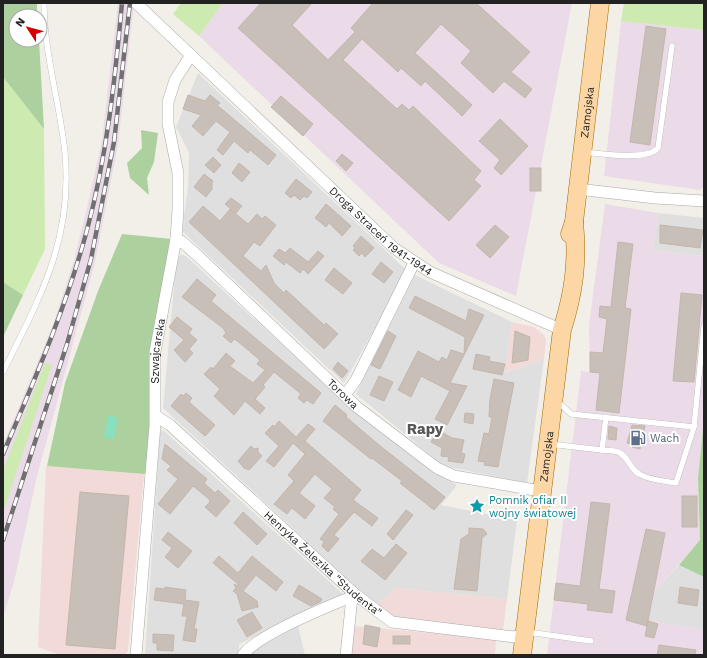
<svg xmlns="http://www.w3.org/2000/svg" width="707" height="658" viewBox="0 0 707 658" font-family="'Work Sans',sans-serif">
<style>
.residential{fill:#e0dfdf}
.commercial{fill:#f2dad9}
.industrial{fill:#ebdbe8}
.grass{fill:#cdebb0}
.forest{fill:#add19e}
.pitch{fill:#88e0be}
.building{fill:#c7bfb8;stroke:#c4b6ab}
.lines{fill:none;stroke-linecap:round;stroke-linejoin:round}
.lane-casing{stroke:#a9a9a9;stroke-width:6}
.street-casing{stroke:#a9a9a9;stroke-width:12}
.primary-casing{stroke:#a06b00;stroke-width:19}
.lane{stroke:#fff;stroke-width:5.5}
.street{stroke:#fff;stroke-width:11}
.primary{stroke:#fcd6a4;stroke-width:18}
.rail-casing{stroke:#707070;stroke-width:4.5}
.rail{stroke:#fff;stroke-width:3;stroke-dasharray:9;stroke-linecap:butt}
.labels{text-anchor:middle;stroke-width:4;stroke-linejoin:round;paint-order:stroke}
.street-label{font-size:11px;fill:#222;stroke:#fff}
.service-label{font-size:11px;fill:#4e5e75;stroke:#fff;text-anchor:start}
.culture-label{font-size:11px;fill:#0d838f;stroke:#fff;text-anchor:start}
.district-label{font-size:15px;font-weight:bold;fill:#555;stroke:#fff}
</style>
<rect width="100%" height="100%" fill="#f2efe9"/>
<g class="residential">
<path d="M198,73L405,269L375,328L344,383L182,231L188,187L189,153L176,127Z"/>
<path d="M658,213L704,218V256L653,250Z"/>
<path d="M181,254L187,257L356,413L432,471L457,485L441,505L517,520L507,599L397,588L376,605L163,408L176,263Z"/>
<path d="M415,275L512,322L505,373L544,359L527,483L449,467L439,462L356,394Z"/>
<path d="M163,430L344,595L239,644V655H145L160,433Z"/>
<path d="M679,565L704,577V630L648,621L655,590Z"/>
<path d="M298,626L305,655H249L254,650Z"/>
</g>
<g class="commercial">
<path d="M512,322L534,327L544,335L546,340L544,359L505,373Z"/>
<path d="M46,466L144,474L128,651L125,655H59L38,647Z"/>
<path d="M397,588L507,599L503,631L390,618L376,605Z"/>
<path d="M355,626L493,639L496,641L495,655H351Z"/>
</g>
<g class="industrial">
<path d="M118,3H134L118,145L95,262L37,476L14,582L3,617V445L52,328L73,264L87,208L102,140Z"/>
<path d="M223,3H572L516,296L439,263L199,36Z"/>
<path d="M621,21L704,30V187L700,190L604,176Z"/>
<path d="M605,204L658,213L653,250L704,256V419L698,478L700,541L655,590L648,621L704,630V655H547L581,371L590,372L589,325Z"/>
</g>
<g class="grass">
<path d="M181,3H223L199,36L173,14Z"/>
<path d="M624,3H704V30L621,21Z"/>
<path d="M3,77L44,129L45,249L23,295L3,282Z"/>
<path d="M45,363L52,365L3,513V470Z"/>
</g>
<g class="forest">
<path d="M3,3H37V16H16V40H39L44,129L3,77Z"/>
<path d="M141,130L158,133L154,162L147,178L149,195L130,178L127,163L142,148Z"/>
<path d="M122,234L172,239L152,408L147,472L144,474L47,466L65,383L98,291Z"/>
<path d="M3,282L23,295L3,337Z"/>
<path d="M704,419V577L679,565L700,540L698,478Z"/>
</g>
<path class="pitch" d="M108,416L118,417L114,439L104,437Z"/>
<g class="building">
<path d="M261,3H312L292,25L328,60L355,32L351,28L373,3H476L530,52L511,72L532,89L525,98L504,81L493,93L461,63L471,51L441,24L415,53L472,105L462,116L425,81L421,86L401,68L398,72L362,39L343,60L397,109L402,104L409,110L413,106L481,171L474,180L481,186L449,221L238,28Z"/>
<path d="M646,26L666,29L650,145L630,142Z"/>
<path d="M188,95L205,101L210,95L220,103L217,105L276,155L268,165L250,150L248,153L234,141L223,155L217,150L230,132L216,121L203,136L192,126L201,115L183,109Z"/>
<path d="M281,96L313,124L303,136L271,107Z"/>
<path d="M500,119L528,146L501,175L494,168L500,160L479,141Z"/>
<path d="M342,154L353,163L346,171L336,161Z"/>
<path d="M213,157L221,165L214,173L205,165Z"/>
<path d="M239,163L250,172L242,182L232,173Z"/>
<rect x="530" y="168" width="11" height="23"/>
<path d="M204,174L213,181L212,183V189L206,197L194,187Z"/>
<path d="M296,179L312,192L307,198L304,196L300,200L294,195L291,198L285,193Z"/>
<path d="M231,198L242,206L236,213L225,204Z"/>
<path d="M326,204L351,226L342,236L329,223L326,227L315,218Z"/>
<path d="M203,206L220,221L230,209L248,224L257,214L262,219L265,216L276,225L260,246L254,242L243,256L261,271L266,265L274,283L284,293L286,290L324,325L326,323L338,334L324,349L189,222Z"/>
<path d="M495,225L509,237L490,258L476,245Z"/>
<path d="M660,225L703,230L700,248L660,243Z"/>
<path d="M361,236L374,248L365,257L362,253L359,256L353,250L355,248L353,246Z"/>
<path d="M618,242L633,244L625,308L631,309L619,413L596,410L600,373L590,372V352L603,353L607,319L599,317L600,306L611,307Z"/>
<path d="M290,248L308,262L318,251L324,256L308,274L303,269L300,273L286,262L284,265L273,256L279,249L285,253Z"/>
<path d="M381,262L393,272L384,283L372,274Z"/>
<path d="M334,268L352,283L343,294L325,280Z"/>
<path d="M197,279L216,295L211,301L321,393L313,404L307,400L304,403L298,398L301,394L274,372L263,385L265,387L255,399L265,408L260,414L245,401L234,415L214,396L220,389L204,374L211,367L213,369L226,353L235,361L230,366L253,383L265,370L257,364L260,360L236,340L234,339L231,343L223,336L226,333L223,328L182,297Z"/>
<path d="M681,293L702,295L694,382L673,381Z"/>
<path d="M415,296L466,321L469,309L484,315L450,383L467,386L447,425L435,419L450,391L421,376L411,397L398,390L418,351L439,362L442,357L447,360L451,350L464,354L465,337L409,308Z"/>
<path d="M177,317L192,329L189,333L197,340L189,349L193,353L185,362L174,350L184,340L169,327Z"/>
<path d="M388,331L396,336L380,369L371,365Z"/>
<path d="M515,331L530,337L528,360L512,363Z"/>
<path d="M476,354L490,357L489,361L505,364L502,375L473,369Z"/>
<path d="M338,362L348,371L342,378L333,369Z"/>
<path d="M379,376L393,382L384,401L370,395Z"/>
<path d="M494,379L514,383L498,467L484,465L485,462L478,461L484,433L489,434L492,417H489L490,399Z"/>
<path d="M186,393L192,398L189,402L215,425L205,436L171,406L181,394L183,396Z"/>
<path d="M335,405L347,415L346,417L379,445L445,497L434,510L400,483L402,481L372,458L371,459L323,421Z"/>
<path d="M465,413L474,414L473,424L464,422Z"/>
<path d="M279,421L296,437L308,424L315,429L305,441L361,490L353,500L378,518L372,526L354,512L334,535L339,539L328,552L322,546L324,541L320,539L339,514L333,509L335,507L324,498L332,489L315,474L299,493L315,506L305,519L292,508L287,514L274,504L294,481L288,475L305,454L293,443L274,467L266,461L279,446L265,433L273,425L274,427Z"/>
<path d="M632,425L645,426L640,449L632,447V444L627,443Z"/>
<path d="M609,426L617,428L616,440L608,439Z"/>
<path d="M438,430L452,438L464,440L461,453L465,454L463,463L448,461L449,457L441,456L442,448L431,442Z"/>
<path d="M165,444L207,479L204,483L215,493L218,490L230,501L216,517L205,507L210,502L209,499L193,486L170,514L158,504L178,479L167,470L171,466L162,459Z"/>
<path d="M251,446L254,449L258,448V452L262,456L249,470L244,468L238,461Z"/>
<path d="M80,492L129,496L115,649L66,645Z"/>
<rect x="682" y="496" width="15" height="31"/>
<path d="M591,502L610,504L599,589L615,591L612,613L587,610L588,604L554,600L556,583L580,586Z"/>
<path d="M406,510L413,515L393,540L387,534Z"/>
<path d="M243,512L267,534L257,545L234,523Z"/>
<path d="M469,528L483,529L487,534L482,538L477,591L454,589L461,539L469,534Z"/>
<path d="M646,529L665,533L647,626L626,620Z"/>
<path d="M168,532L192,551L178,568L165,557L172,548L162,540Z"/>
<path d="M396,544L407,553L385,580L361,561L372,549L384,558Z"/>
<path d="M219,556L238,573L252,556L283,582L276,591L256,575L243,591L257,601L258,607L242,611L237,594L233,591L236,588L234,584L237,586L238,584L213,563Z"/>
<path d="M299,585L322,599L320,602L311,606L293,596Z"/>
<path d="M165,587L186,590L185,600L199,602L194,629H197L195,642L183,640L187,616H182L184,604L154,600L156,588L165,589Z"/>
<path d="M680,587L699,590L697,606L678,603Z"/>
<path d="M252,612L262,628L247,637L237,620Z"/>
<path d="M648,621L658,624L654,638L645,636Z"/>
<path d="M365,625L380,628L377,647L363,644Z"/>
<path d="M153,634L174,635L173,651L157,650V643H153Z"/>
<rect x="393" y="636" width="17" height="8"/>
<path d="M659,645L696,650L695,655H657Z"/>
</g>
<g class="lines">
<g class="lane-casing">
<g id="lane">
<path d="M584,152C601,154 648,161 658,148L672,46"/>
<path d="M3,372C40,297 73,240 65,153C60,103 44,54 44,3"/>
<path d="M557,401L571,414L694,427L704,326"/>
<path d="M549,444L602,450L606,417"/>
<path d="M602,450C607,451 616,450 620,453C629,458 630,469 639,474C649,480 664,481 676,483L694,427"/>
<path d="M526,635L535,633L591,641"/>
</g>
</g>
<g class="street-casing">
<g id="street">
<path id="s1" d="M136,3L394,248L430,272L562,330"/>
<path d="M578,189L655,198L704,201"/>
<path id="s2" d="M176,239L181,241L197,255L357,407L437,468L454,476L541,491"/>
<path d="M345,395L356,380L414,263"/>
<path id="s3" d="M156,416L170,425L356,595L392,622L514,637L524,635"/>
<path id="s4" d="M136,655L155,425V352L176,239L178,210V173L168,124V102L175,80L191,55"/>
<path d="M243,655C257,635 331,605 356,595"/>
<path d="M346,655L352,597"/>
</g>
</g>
<g class="primary-casing">
<g id="primary">
<path id="s5" d="M570,234L574,222L600,3"/>
<path id="s6" d="M522,655L562,330C574,292 578,261 574,222"/>
</g>
</g>
<use href="#lane" class="lane"/>
<use href="#street" class="street"/>
<use href="#primary" class="primary"/>
<g class="rail-casing">
<g id="rail">
<path d="M3,454C34,381 66,308 87,230C107,156 115,79 122,3"/>
<path d="M3,540L67,344L91,259L114,142L130,3"/>
</g>
</g>
<use href="#rail" class="rail"/>
</g>
<defs>
<g id="fuel-bare" transform="scale(1.2)"><path d="M-5.5-6h7V0h2V4h1.3V-2.5L3-4.5l.8-.8L6-3V5H2.5V1h-1V6h-7ZM-4.2-4.7v3.2H.2V-4.7Z" fill="#5c6f8a" stroke="#fff" stroke-width="2.5" paint-order="stroke"/></g>
<g id="sight-bare" transform="scale(1.2)"><path d="M0-6L1.8-2.2L6-1.7L2.9 1.2L3.7 5.4L0 3.3L-3.7 5.4L-2.9 1.2L-6-1.7L-1.8-2.2Z" fill="#0f9aa8" stroke="#fff" stroke-width="2.5" paint-order="stroke"/></g>
</defs>
<g fill-rule="evenodd">
<use href="#fuel-bare" x="638" y="438"/>
<use href="#sight-bare" x="477" y="506"/>
</g>
<g class="labels">
<g class="street-label">
<text dy="4" stroke="none"><textPath href="#s5" startOffset="123">Zamojska</textPath></text>
<text dy="4" stroke="none"><textPath href="#s1" startOffset="335">Droga Straceń 1941-1944</textPath></text>
<text dy="4" stroke="none"><textPath href="#s4" startOffset="305">Szwajcarska</textPath></text>
<text dy="4" stroke="none"><textPath href="#s2" startOffset="228">Torowa</textPath></text>
<text dy="4" stroke="none"><textPath href="#s6" startOffset="200">Zamojska</textPath></text>
<text dy="4" stroke="none"><textPath href="#s3" startOffset="223">Henryka Żelezika "Studenta"</textPath></text>
</g>
<g class="service-label">
<text x="650" y="442">Wach</text>
</g>
<g class="culture-label">
<text x="489" y="504">Pomnik ofiar II<tspan x="489" dy="13">wojny światowej</tspan></text>
</g>
<g class="district-label">
<text x="425" y="434">Rapy</text>
</g>
</g>
<rect width="707" height="658" fill="none" stroke="#222222" stroke-width="8"/>
<g transform="translate(28 28) rotate(306)"><circle r="19" fill="#ffffff" stroke="#a7a7a7"/>
<path d="M0-3L7 15L0 10L-7 15Z" fill="#d40000"/>
<text y="-6" font-size="11" font-weight="bold" text-anchor="middle" fill="#222222">N</text>
</g>
</svg>
